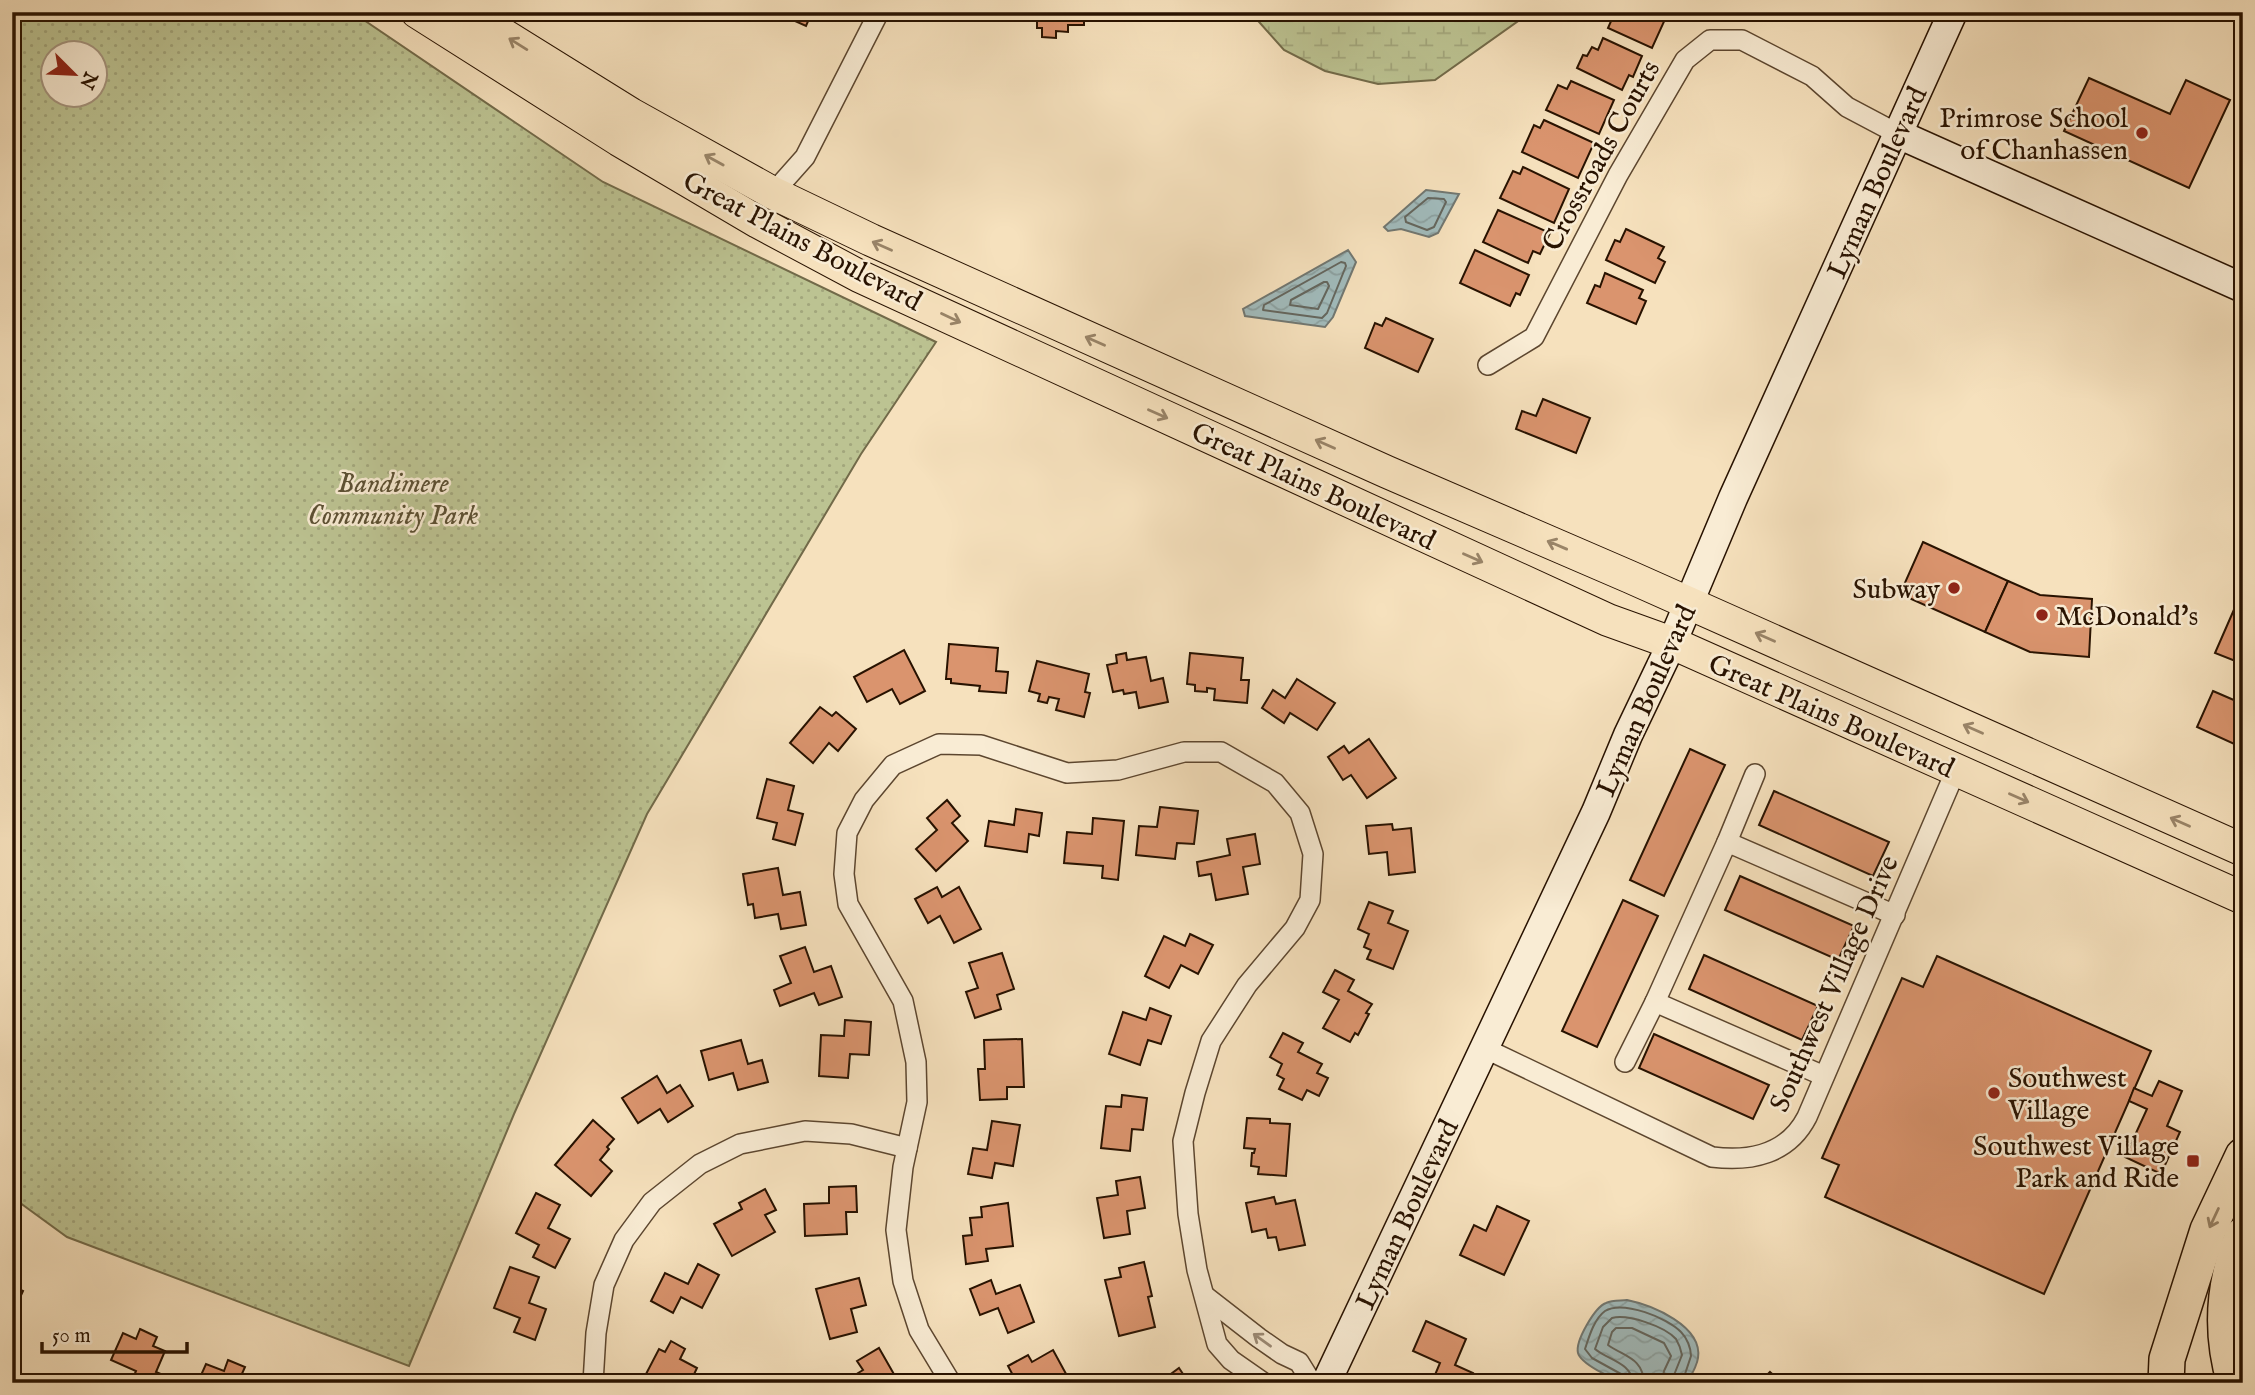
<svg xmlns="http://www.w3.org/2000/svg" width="2255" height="1395" viewBox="0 0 2255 1395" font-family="'IM FELL English',serif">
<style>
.wetland{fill:url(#wetland-marsh);stroke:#726a49;stroke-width:2}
.park{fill:url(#park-dots);stroke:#726a49;stroke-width:2;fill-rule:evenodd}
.water{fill:url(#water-waves);stroke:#717771;stroke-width:2}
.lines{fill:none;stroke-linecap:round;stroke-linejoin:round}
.shore{stroke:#64665e;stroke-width:2}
.building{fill:#da946e;stroke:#281200;stroke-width:2}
.street-casing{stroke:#5c462f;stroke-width:22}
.secondary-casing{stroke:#281200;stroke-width:31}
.primary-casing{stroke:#281200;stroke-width:34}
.highway-casing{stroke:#281200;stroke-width:38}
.street{stroke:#f9ecd4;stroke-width:19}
.secondary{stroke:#f9ecd4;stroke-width:28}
.primary{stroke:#f6e1bd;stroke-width:32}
.highway{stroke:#f6e1bd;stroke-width:35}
.oneway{stroke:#998468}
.oneway2{stroke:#9b8a75}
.poi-dot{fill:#8f2418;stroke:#f9ecd4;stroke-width:2.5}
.labels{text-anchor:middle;stroke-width:5;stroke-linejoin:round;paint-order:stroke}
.poi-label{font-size:28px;fill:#281200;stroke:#f9ecd4;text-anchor:end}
.street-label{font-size:28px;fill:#281200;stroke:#f9ecd4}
.park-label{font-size:28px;font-style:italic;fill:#5c5033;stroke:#f9ecd4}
</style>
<defs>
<pattern id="wetland-marsh" width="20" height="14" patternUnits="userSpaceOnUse" patternTransform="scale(1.75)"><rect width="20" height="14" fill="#bcc392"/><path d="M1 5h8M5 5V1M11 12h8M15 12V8" fill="none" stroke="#a2a67c"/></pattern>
<pattern id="park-dots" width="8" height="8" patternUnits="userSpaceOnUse" patternTransform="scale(1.75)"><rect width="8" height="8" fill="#bcc392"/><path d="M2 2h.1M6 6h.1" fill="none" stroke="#a2a67c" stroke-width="1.8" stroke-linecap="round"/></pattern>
<pattern id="water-waves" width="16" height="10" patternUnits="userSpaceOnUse" patternTransform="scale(1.75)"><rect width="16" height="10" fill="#a1bbbc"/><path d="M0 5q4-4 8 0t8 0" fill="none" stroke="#8ba0a0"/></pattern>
</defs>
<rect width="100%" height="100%" fill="#f6e1bd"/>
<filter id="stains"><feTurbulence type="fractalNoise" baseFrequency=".00286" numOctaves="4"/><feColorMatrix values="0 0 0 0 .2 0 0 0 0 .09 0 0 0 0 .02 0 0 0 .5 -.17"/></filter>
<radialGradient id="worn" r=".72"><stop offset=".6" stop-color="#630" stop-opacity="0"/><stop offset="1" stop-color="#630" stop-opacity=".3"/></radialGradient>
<path class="wetland" d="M1252,12H1531L1435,80L1378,84L1325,71L1284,50L1252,14Z"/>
<path class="park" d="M12,12H352L603,182L936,342L861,454L647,814L514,1114L409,1366L67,1237L12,1197V1029L16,1017L12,1018ZM52,52H94V94H52Z"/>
<g class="water">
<path d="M1426,190L1459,194L1438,233L1429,237L1401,229L1388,231L1384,227Z"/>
<path d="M1348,250L1356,262L1333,317L1325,327L1245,316L1243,309Z"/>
<path d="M1627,1300C1652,1305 1703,1326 1698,1358C1697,1366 1691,1376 1687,1383C1670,1383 1636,1386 1622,1382C1611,1378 1581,1364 1578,1353C1575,1341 1595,1307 1606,1303C1613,1300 1621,1301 1627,1300Z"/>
</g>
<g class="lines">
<g class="shore">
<path d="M1428,198L1444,199L1446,202L1434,227L1427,230L1406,222L1405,217Z"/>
<path d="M1341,262L1345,263L1346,266L1327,313L1322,318L1263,310L1264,305Z"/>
<path d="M1324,282H1327L1329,286L1318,309L1290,305L1291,300Z"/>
<path d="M1624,1383L1621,1374L1592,1358L1585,1349C1589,1337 1594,1319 1605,1311C1623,1300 1668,1318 1681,1332C1687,1338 1691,1348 1691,1356L1682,1383"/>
<path d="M1633,1383C1632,1363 1608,1360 1595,1349L1603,1327L1612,1318C1628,1314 1664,1326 1676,1339C1679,1344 1681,1350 1682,1355L1674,1375L1673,1383"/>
<path d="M1644,1383C1643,1358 1625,1357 1608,1345L1612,1332L1616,1328H1632L1664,1343L1671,1356L1664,1371L1662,1383"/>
</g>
</g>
<g class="building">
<path d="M775,12H812L806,26Z"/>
<path d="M1037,12H1084V25H1068V32L1056,31V38L1042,37V28H1037Z"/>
<path d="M1615,12H1662L1667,15L1652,48L1608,28Z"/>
<path d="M1603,38L1642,56L1633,77L1629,75L1622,90L1577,68L1583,55L1587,56L1592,47L1598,50Z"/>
<path d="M2089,78L2170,114L2186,80L2230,100L2189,188L2064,131Z"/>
<path d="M1571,81L1614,100L1599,134L1546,110L1558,85L1567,89Z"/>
<path d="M1544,120L1594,143L1578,178L1522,152L1534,125L1540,128Z"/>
<path d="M1523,167L1569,189L1554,223L1500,198L1513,171L1520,174Z"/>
<path d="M1498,210L1550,233L1540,254L1533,251L1528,263L1483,242Z"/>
<path d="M1626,229L1664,247L1658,258L1665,262L1655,283L1606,260L1615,240L1620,242Z"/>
<path d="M1475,250L1529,275L1520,295L1516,293L1510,306L1460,283Z"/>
<path d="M1605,273L1643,290L1639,298L1646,301L1636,324L1587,303L1595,285L1600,287Z"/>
<path d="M1386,318L1433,339L1418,372L1365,348L1375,323L1382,326Z"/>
<path d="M1543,399L1590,418L1576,453L1516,429L1522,411L1536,416Z"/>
<path d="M1923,542L2008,581L1985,632L1900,594Z"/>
<path d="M2008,581L2040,595L2092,599L2089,657L2030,652L1985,632Z"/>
<path d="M2243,589V664L2215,653Z"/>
<path d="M949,644L998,648L996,671L1008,672L1006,693L979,691L980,686L951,683V679H946Z"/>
<path d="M904,650L925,691L900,704L892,689L867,702L854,677Z"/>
<path d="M1126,653L1127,660L1146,657L1151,681L1163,678L1168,702L1139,708L1136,692L1124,694L1123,690L1113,692L1107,665L1117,663L1116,655Z"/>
<path d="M1190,653L1243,658L1241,680H1249L1247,703L1214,700L1215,689L1207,688V692L1195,691V685L1187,684Z"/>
<path d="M1037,661L1089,674L1085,692L1090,693L1084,717L1056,710L1059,699L1049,697L1047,703L1038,701L1040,694L1029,691Z"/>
<path d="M1297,679L1335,703L1317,730L1290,713L1284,723L1262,708L1273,690L1285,698Z"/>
<path d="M2213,691L2243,704V748L2197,727Z"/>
<path d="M820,707L832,716L836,712L856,729L838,751L829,743L813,763L790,743Z"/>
<path d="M1369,739L1396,778L1367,798L1351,775L1343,780L1328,757L1344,746L1349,753Z"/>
<path d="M1690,749L1725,765L1664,896L1630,880Z"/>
<path d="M767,779L794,786L788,810L803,814L795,845L773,839L777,823L757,818Z"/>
<path d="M1774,791L1889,842L1873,876L1759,825Z"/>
<path d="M947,800L960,816L952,823L968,841L936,871L916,849L937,830L927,818Z"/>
<path d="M1160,807L1198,811L1194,844L1177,843L1175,859L1136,855L1139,826L1157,827Z"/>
<path d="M1016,809L1042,813L1039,836L1029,834L1027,852L985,846L989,821L1014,825Z"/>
<path d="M1093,818L1124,821L1118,880L1102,878L1103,866L1064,863L1067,832L1092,834Z"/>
<path d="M1392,824L1393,830L1411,828L1415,872L1389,875L1387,852L1369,854L1366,826Z"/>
<path d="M1255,834L1260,864L1243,867L1248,894L1216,900L1211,874L1199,876L1197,862L1230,855L1227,839Z"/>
<path d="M778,868L783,895L800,892L806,925L781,929L778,914L755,918L753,904L748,905L743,874Z"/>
<path d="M1740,876L1854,926L1838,960L1725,910Z"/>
<path d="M937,887L942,897L959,887L981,929L954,943L940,916L928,923L915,899Z"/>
<path d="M1623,900L1658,916L1597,1047L1562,1031Z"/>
<path d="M1369,902L1393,911L1388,923L1408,931L1393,969L1367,959L1371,950L1364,947L1369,934L1358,929Z"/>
<path d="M1190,934L1213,945L1198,974L1181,965L1169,988L1145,976L1164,936L1185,946Z"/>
<path d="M805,947L814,972L831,966L842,997L819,1005L814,993L780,1006L774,990L791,983L780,956Z"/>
<path d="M1002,953L1014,989L997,995L1001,1009L975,1018L966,992L978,988L969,963Z"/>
<path d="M1704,955L1818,1006L1802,1040L1689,989Z"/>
<path d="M1937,956L2151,1051L2044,1294L1825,1197L1839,1165L1822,1158L1902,978L1923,987Z"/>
<path d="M1335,970L1354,980L1348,991L1372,1004L1366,1013L1369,1014L1358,1035L1355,1033L1350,1042L1323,1028L1339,1000L1323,992Z"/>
<path d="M1150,1008L1171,1016L1161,1044L1148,1040L1140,1065L1109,1054L1123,1012L1146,1020Z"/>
<path d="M845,1020L871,1022L869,1055L850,1054L848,1078L819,1076L821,1035L844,1036Z"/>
<path d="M1283,1033L1303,1043L1298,1052L1322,1064L1317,1073L1328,1078L1319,1096L1307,1090L1302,1100L1279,1089L1284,1079L1277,1075L1282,1064L1270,1057Z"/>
<path d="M1654,1034L1769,1085L1753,1119L1639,1068Z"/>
<path d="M1022,1039L1024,1087H1007V1099L980,1100L978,1069H985L984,1040Z"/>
<path d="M741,1040L748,1064L762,1060L768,1082L738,1090L733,1073L709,1080L701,1051Z"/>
<path d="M657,1076L667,1093L680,1085L693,1106L668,1122L660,1109L638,1123L622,1098Z"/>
<path d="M2159,1081L2182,1091L2167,1126L2180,1132L2161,1174L2125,1157L2147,1109L2129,1101L2134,1088L2152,1096Z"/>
<path d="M1122,1095L1147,1098L1143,1130L1132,1129L1130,1151L1101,1148L1106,1106L1121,1107Z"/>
<path d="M1247,1118L1270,1119V1123L1290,1124L1286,1176L1258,1174L1259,1167L1251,1166L1252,1153H1254L1255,1149L1244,1148Z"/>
<path d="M593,1120L614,1139L607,1147L609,1149L600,1160L612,1171L591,1196L555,1165Z"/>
<path d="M992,1121L1020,1125L1013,1166L995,1163L992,1178L968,1174L973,1148L987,1150Z"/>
<path d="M1140,1177L1145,1208L1127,1211L1130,1234L1104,1238L1097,1198L1118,1195L1116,1181Z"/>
<path d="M856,1186L857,1212H846L847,1234L805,1236L804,1204L829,1203V1187Z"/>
<path d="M765,1189L776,1210L765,1215L775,1232L732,1256L714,1224L742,1209L739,1203Z"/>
<path d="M536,1193L560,1205L548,1228L570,1239L555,1268L533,1257L539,1245L516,1233Z"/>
<path d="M1274,1197L1276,1204L1295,1200L1305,1245L1279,1250L1276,1237L1268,1238L1266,1229L1252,1232L1246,1203Z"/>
<path d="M1008,1203L1013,1246L986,1249L988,1261L966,1264L963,1236L972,1235L970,1218L982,1217L981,1207Z"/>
<path d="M1497,1206L1529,1221L1504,1275L1460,1255L1474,1225L1486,1231Z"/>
<path d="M1144,1262L1152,1296L1148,1297L1155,1327L1119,1336L1105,1280L1121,1277L1119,1268Z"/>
<path d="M698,1264L719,1275L702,1308L681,1297L673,1313L651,1301L665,1273L688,1284Z"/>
<path d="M510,1267L539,1277L529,1303L546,1309L535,1340L514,1332L520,1318L494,1308Z"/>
<path d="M859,1278L866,1305L851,1309L857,1332L830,1339L816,1289Z"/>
<path d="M991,1280L996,1294L1020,1285L1034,1322L1008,1333L998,1308L980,1315L970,1289Z"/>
<path d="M12,1286L23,1291L13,1313H12Z"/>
<path d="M1426,1321L1466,1339L1455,1365L1473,1373L1469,1383L1432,1382L1440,1363L1413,1351Z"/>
<path d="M140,1329L157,1337L153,1346L165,1351L156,1372L168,1377L166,1383H131L136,1371L111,1360L123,1333L136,1339Z"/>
<path d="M671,1341L685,1349L680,1359L697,1368L690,1383H664L646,1374L659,1349L665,1352Z"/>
<path d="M879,1348L899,1383H853L850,1378L863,1370L857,1361Z"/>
<path d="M1053,1350L1071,1383H1017L1008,1366L1028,1355L1032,1362Z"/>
<path d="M228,1360L245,1367L241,1376L250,1379L249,1383H189L191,1379L198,1382L206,1364L224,1371Z"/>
<path d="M1179,1368L1189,1383H1160V1382Z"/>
<path d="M1770,1372L1782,1383H1759Z"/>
</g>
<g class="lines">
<g class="street-casing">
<g id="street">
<path d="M773,193L805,157L879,12"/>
<path d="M1488,365L1534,337L1618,175L1685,60L1710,40H1742L1812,76L1847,107L1898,134"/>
<path d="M1727,842L1755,774"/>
<path d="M1484,1048L1712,1157C1751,1162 1788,1154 1807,1117L1956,770"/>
<path d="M1625,1062L1655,1002"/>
<path d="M1824,1076L1655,1002L1727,842L1895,915"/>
<path d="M1205,1296L1259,1338L1282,1354L1299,1362L1312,1383"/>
<path d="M593,1383L596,1333L604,1285L624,1240L652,1202L700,1164L740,1144L805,1131L851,1134L907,1148"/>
<path d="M951,1383L919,1330L903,1281L896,1230L903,1167L917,1102L916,1062L903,1001L848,904L844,874L847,833L864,800L893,765L939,744L981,745L1067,773L1118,770L1184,752H1221L1275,783L1300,813L1313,854L1310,900L1295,928L1247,985L1211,1041L1195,1093L1183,1141L1188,1214L1197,1270L1217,1344L1231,1360L1264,1383"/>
</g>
</g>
<g class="secondary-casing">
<g id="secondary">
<path d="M1898,134L2243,288"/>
<path d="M1326,1383L1596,812L1628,735L1672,643L1733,498L1953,12"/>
</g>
</g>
<g class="primary-casing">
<g id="primary">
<path d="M417,12L619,140L758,222L859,276L1608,620L1672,643L2243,898"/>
<path d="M467,12L631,114L773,193L871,240L1387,472L1630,577L2243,850"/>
</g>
</g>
<g class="highway-casing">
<g id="highway">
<path d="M2166,1383L2167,1359L2208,1230L2243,1156"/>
<path d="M2235,1383C2220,1333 2223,1284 2243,1235"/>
</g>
</g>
<use href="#street" class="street"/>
<use href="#secondary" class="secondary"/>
<use href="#primary" class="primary"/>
<use href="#highway" class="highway"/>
</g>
<defs><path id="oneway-shaft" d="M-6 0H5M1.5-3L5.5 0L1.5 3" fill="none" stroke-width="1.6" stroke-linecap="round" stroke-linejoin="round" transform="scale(1.75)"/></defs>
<g class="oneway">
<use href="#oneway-shaft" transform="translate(518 44) rotate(-148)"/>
<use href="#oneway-shaft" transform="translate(714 160) rotate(-151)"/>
<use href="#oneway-shaft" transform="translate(882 246) rotate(-156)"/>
<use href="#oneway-shaft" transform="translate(951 318) rotate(25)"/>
<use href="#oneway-shaft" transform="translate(1095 341) rotate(-156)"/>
<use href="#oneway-shaft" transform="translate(1158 414) rotate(24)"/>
<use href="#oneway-shaft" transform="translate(1325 444) rotate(-156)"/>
<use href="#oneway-shaft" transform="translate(1557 545) rotate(-157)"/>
<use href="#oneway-shaft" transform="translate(1473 558) rotate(24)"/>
<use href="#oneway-shaft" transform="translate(1765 637) rotate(-156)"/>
<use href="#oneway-shaft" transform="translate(1973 729) rotate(-156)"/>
<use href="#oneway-shaft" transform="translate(2019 798) rotate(24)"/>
<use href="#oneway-shaft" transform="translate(2180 822) rotate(-156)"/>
<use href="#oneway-shaft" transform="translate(2214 1218) rotate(115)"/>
</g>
<use class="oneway2" href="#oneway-shaft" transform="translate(1262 1340) rotate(-144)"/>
<g class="poi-dot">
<circle cx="2142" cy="133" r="7"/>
<circle cx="1954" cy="588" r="7"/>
<circle cx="2042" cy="615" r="7"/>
<circle cx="1994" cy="1093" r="7"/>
<rect x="2186" y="1154" width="14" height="14" rx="3.5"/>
</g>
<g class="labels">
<g class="poi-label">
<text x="2128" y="127">Primrose School<tspan x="2128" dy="32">of Chanhassen</tspan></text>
<text x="1940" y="598">Subway</text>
<text x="2056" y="625" text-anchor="start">McDonald's</text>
<text x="2008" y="1087" text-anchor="start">Southwest<tspan x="2008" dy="32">Village</tspan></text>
<text x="2179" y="1155">Southwest Village<tspan x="2179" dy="32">Park and Ride</tspan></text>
</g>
<g class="street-label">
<text transform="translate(1600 155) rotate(-61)" y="10">Crossroads Courts</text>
<text transform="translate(1876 182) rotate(-66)" y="10">Lyman Boulevard</text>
<text transform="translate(803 240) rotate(28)" y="10">Great Plains Boulevard</text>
<text transform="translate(1314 485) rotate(25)" y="10">Great Plains Boulevard</text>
<text transform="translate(1645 700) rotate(-66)" y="10">Lyman Boulevard</text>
<text transform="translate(1832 715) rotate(24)" y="10">Great Plains Boulevard</text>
<text transform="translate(1833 983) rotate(-66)" y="10">Southwest Village Drive</text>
<text transform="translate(1406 1214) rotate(-65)" y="10">Lyman Boulevard</text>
</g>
<g class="park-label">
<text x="393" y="492">Bandimere<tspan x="393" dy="32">Community Park</tspan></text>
</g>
</g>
<rect width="2255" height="1395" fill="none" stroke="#f6e1bd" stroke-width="42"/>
<rect x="14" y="14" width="2227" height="1367" fill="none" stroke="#281200" stroke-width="3.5"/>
<rect x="21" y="21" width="2213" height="1353" fill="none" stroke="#281200" stroke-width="2"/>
<g transform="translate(74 74) rotate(114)"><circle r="33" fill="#f9ecd4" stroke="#a5957f" stroke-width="2"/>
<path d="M0-5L12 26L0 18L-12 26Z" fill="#8f2418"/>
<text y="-10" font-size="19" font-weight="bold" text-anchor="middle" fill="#281200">N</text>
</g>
<path d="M42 1342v10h145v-10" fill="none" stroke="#281200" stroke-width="3.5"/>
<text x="52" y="1342" font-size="21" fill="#281200" stroke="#f9ecd4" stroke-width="5" paint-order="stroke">50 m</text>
<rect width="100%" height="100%" filter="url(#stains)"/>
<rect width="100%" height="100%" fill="url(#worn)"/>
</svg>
